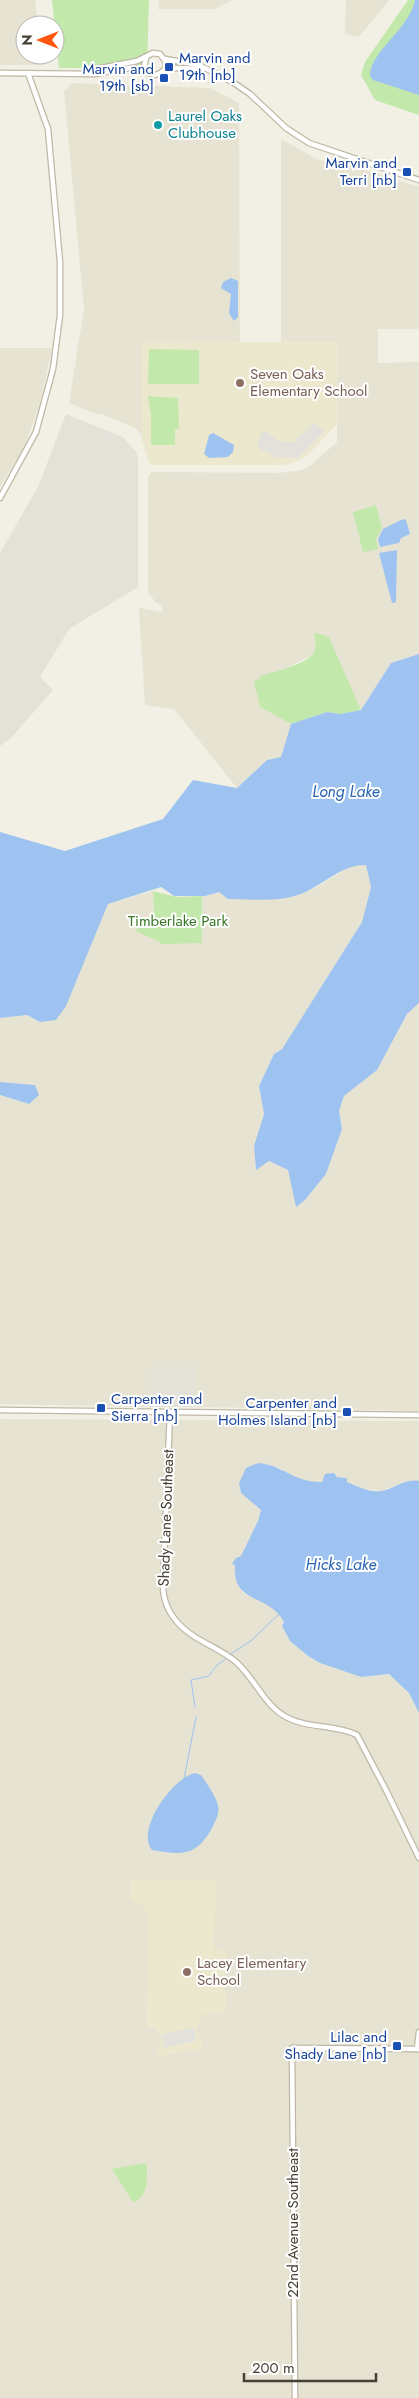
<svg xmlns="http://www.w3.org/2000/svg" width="419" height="2398" viewBox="0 0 419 2398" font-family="Jost,sans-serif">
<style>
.residential{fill:#e6e3d2}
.industrial{fill:#e4e1d9}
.education{fill:#ece8cd}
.green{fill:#c3e8ab}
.parking{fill:#e3e1dc}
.water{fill:#9ec3f1}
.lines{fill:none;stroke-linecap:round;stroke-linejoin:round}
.stream{stroke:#9ec3f1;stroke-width:1}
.tertiary-casing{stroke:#beb9a6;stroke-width:7}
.tertiary{stroke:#fff;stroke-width:4.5}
.transit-dot{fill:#1a4fb4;stroke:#fff;stroke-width:2}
.culture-dot{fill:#0f9aa8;stroke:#fff;stroke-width:2}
.education-dot{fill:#8d6e63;stroke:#fff;stroke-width:2}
.labels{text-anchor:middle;stroke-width:4;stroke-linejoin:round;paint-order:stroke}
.transit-label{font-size:15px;fill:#164399;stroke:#fff;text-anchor:end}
.culture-label{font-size:15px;fill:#0d838f;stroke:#fff;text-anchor:start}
.education-label{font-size:15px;fill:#785e54;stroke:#fff;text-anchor:start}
.park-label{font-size:15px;fill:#397726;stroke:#fff}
.street-label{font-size:15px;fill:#444034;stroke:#fff}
.water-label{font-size:16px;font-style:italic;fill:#2b65b2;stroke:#fff}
</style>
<rect width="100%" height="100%" fill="#f2f0e4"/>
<g class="residential">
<path d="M0,0H35L38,25H25V55H41L42,65H0Z"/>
<path d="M159,0H232L215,9H158Z"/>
<path d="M346,0H389L359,37L345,34Z"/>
<path d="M72,83L210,88L239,103L240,343H142V435L135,428L101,414H96L69,403L84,309L64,91Z"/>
<path d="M281,139L317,159L328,162V158L419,187V329H378V363L419,362V654L391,663L361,710L329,637L312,655L283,670L261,676L260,707L291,724L281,757L267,760L237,788L174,709L145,705L139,608L163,612L162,605L156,603L148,592V477L152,472L279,473L302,470L311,465L337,442V342H281Z"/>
<path d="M0,348H52L39,407L23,450L0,487Z"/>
<path d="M353,865H366L371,887L362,922L282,1049L274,1054L259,1086L264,1114L254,1146L256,1169L269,1161L288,1170L296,1206L305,1200L326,1174L342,1129L339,1111L344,1096L377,1070L407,1014L419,1003V1411L195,1407V1367H152L151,1407L0,1404V1095L29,1104L35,1085L0,1082V1018L27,1015L40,1022L95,933L108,904L153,891V940L202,943V896L219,892L228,899L294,897L315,888Z"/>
<path d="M0,1419L419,1421V1481L399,1484L381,1491L364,1489L347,1482V1478L337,1477L322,1482H308L298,1479L278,1467L239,1488L241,1493L261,1510L258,1521L241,1556H239L235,1576L244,1594L264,1602L279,1612L284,1622L282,1626L290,1641L308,1656L320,1663L361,1677L389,1674L409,1693L419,1713V2398H0Z"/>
</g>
<g class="industrial">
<path d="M66,414L123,437L136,452L138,458V587L69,629L40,677L53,690L11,738L0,746V553L38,487Z"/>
<path d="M152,1367H195V1407H151Z"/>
</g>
<g class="education">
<path d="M337,342V424L309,454L300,460L286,465H152L149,463L142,441V343Z"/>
<path d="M130,1880H216L214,1949L227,1950L225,2013H207L201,2017L196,2030L204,2048L157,2057L156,2054L162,2042L161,2035L154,2028L147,2026L148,1914L141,1903L130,1900Z"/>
</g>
<g class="green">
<path d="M52,0H149L147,68H59Z"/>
<path d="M408,0H419V115L375,100L361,75L365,62Z"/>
<path d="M149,349L199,350V384H148Z"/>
<path d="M148,396L178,398L179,429H175V445H151V416Z"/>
<path d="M376,505L382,528L376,539L378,549L363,552L353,512Z"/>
<path d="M314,632L329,637L361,710L340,714L327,712L291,724L260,707L254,681L261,678L260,676C272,673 310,663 314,652C317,646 315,638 314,632Z"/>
<path d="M153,891L177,897L202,896V943L163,944L136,931L139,923L154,920Z"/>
<path d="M147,2163C147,2176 149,2198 133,2202L112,2169Z"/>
</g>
<g class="parking">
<path d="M314,423L325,431L298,458L275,457L257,447L263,430L281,441L293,443Z"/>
<path d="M194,2028L196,2041L162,2048L164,2042L162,2034Z"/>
</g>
<g class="water">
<path d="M415,0H419V95L373,80L370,76C370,51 409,30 415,0Z"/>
<path d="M231,278L238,281V317L234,321L229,313L231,294L221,288L223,282Z"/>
<path d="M213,433L234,445L233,452L228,457L209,458L204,454L209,435Z"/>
<path d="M403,519L406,520L410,534L401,538L399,543L380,547L378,539L383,529Z"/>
<path d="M397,550L396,602L392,603L379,553Z"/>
<path d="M419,654V1003L407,1014L377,1070L344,1096L339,1111L342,1129L326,1174L305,1200L296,1207L288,1170L269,1161L256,1170L254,1146L264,1114L259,1086L274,1054L282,1049L362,922L371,887L366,865C340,864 320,889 295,896C275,902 249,899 228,899L219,892L205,896H174L161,887L108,904L66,1006L56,1020L40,1022L27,1015L0,1018V832L65,851L163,819L193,780L237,788L267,760L281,757L291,724L327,712L340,714L361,710L391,663Z"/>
<path d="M0,1082L35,1085L39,1095L29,1104L0,1095Z"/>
<path d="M258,1463C284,1465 294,1483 322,1482L325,1474L334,1473L337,1477L347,1478V1482C357,1486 370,1493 381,1491C394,1489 405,1478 419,1481V1713L409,1693L389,1674L361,1677L320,1663L308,1656L290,1641L282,1626L284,1622C269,1593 232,1605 235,1565L232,1564L236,1558L241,1556L258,1521L261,1510L241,1493L239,1483L246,1468Z"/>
<path d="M195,1773L201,1775C207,1784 216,1796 218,1806C220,1813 215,1822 212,1828C196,1857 182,1855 152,1850C135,1829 174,1777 195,1773Z"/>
</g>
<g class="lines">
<g class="stream">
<path d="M231,1654L252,1640L281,1612"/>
<path d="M195,1707L191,1680L209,1676L217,1665L226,1659"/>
<path d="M184,1779L196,1717"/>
</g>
<g class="tertiary-casing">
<g id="tertiary">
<path d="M146,58L144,67L149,73L155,75L174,68L203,69"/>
<path d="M165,59L199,65L234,83L250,94L286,128L309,143L419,180"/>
<path d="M0,73L95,74L130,68L145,69"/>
<path d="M89,73L91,70L137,61L153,53L160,54L166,62V68L162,72"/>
<path d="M0,498L36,432L53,369L60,315V262L48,129L28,73"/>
<path d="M0,1410L419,1415"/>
<path d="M170,1412L163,1585C163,1599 168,1612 178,1623C193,1640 218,1647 235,1661C254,1677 264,1705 286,1717C308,1729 335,1724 357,1735L387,1792L419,1858"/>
<path d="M417,2049L419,2032"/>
<path d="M295,2398L292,2048L419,2049"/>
</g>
</g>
<use href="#tertiary" class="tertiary"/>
</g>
<g class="transit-dot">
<rect x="164" y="62" width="10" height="10" rx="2.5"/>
<rect x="159" y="73" width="10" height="10" rx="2.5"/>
<rect x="402" y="167" width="10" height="10" rx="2.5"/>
<rect x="96" y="1403" width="10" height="10" rx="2.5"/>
<rect x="342" y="1407" width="10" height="10" rx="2.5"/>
<rect x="392" y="2041" width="10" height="10" rx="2.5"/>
</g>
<circle class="culture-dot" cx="158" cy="125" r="5"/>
<g class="education-dot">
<circle cx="240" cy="383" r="5"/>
<circle cx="187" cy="1972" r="5"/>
</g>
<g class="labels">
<g class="transit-label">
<text x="179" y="63" text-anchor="start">Marvin and<tspan x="179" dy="17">19th [nb]</tspan></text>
<text x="154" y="74">Marvin and<tspan x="154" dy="17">19th [sb]</tspan></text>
<text x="397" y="168">Marvin and<tspan x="397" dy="17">Terri [nb]</tspan></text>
<text x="111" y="1404" text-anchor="start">Carpenter and<tspan x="111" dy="17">Sierra [nb]</tspan></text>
<text x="337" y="1408">Carpenter and<tspan x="337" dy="17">Holmes Island [nb]</tspan></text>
<text x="387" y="2042">Lilac and<tspan x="387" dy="17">Shady Lane [nb]</tspan></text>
</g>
<g class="culture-label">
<text x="168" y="121">Laurel Oaks<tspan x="168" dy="17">Clubhouse</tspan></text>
</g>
<g class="education-label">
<text x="250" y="379">Seven Oaks<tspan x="250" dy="17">Elementary School</tspan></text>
<text x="197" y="1968">Lacey Elementary<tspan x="197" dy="17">School</tspan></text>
</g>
<g class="park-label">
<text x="178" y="926">Timberlake Park</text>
</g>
<g class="street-label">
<text transform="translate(166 1518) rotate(-88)" y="5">Shady Lane Southeast</text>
<text transform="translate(293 2223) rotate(-90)" y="5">22nd Avenue Southeast</text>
</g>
<g class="water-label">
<text x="346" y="797">Long Lake</text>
<text x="341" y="1570">Hicks Lake</text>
</g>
</g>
<g transform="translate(40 40) rotate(270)"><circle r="24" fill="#ffffff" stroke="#b4b3ae"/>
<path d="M0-4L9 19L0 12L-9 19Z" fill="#fe560f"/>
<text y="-8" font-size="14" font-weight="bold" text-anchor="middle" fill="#444034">N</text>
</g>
<path d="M244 2373v8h132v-8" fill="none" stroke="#444034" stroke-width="2.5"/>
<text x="252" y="2373" font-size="15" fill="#444034" stroke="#ffffff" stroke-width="4" paint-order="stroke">200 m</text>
</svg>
